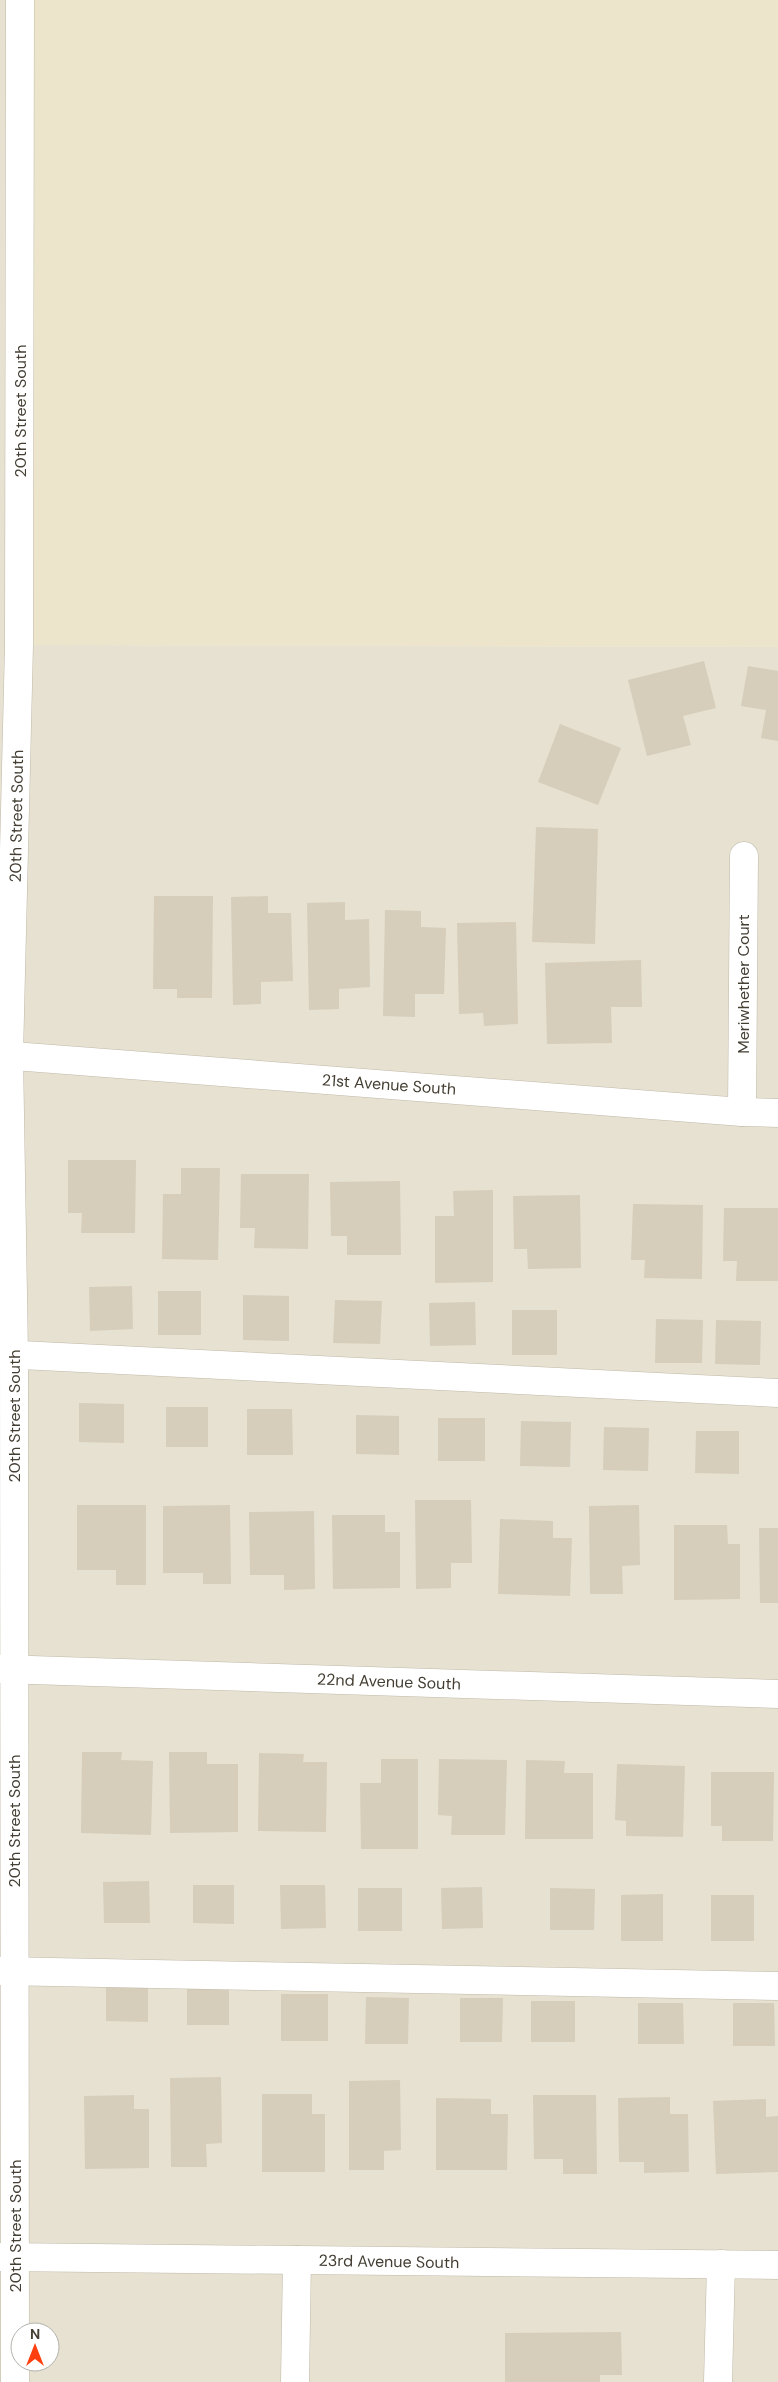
<svg xmlns="http://www.w3.org/2000/svg" width="778" height="2382" viewBox="0 0 778 2382" font-family="'DM Sans',sans-serif">
<style>
.residential{fill:#e6e1d1;fill-rule:evenodd}
.education{fill:#ece5cc}
.building{fill:#d7cdbb}
.lines{fill:none;stroke-linecap:round;stroke-linejoin:round}
.minor-casing{stroke:#c1b9a8;stroke-width:29}
.minor{stroke:#fff;stroke-width:28}
.labels{text-anchor:middle;stroke-width:5;stroke-linejoin:round;paint-order:stroke}
.street-label{font-size:16px;fill:#443e33;stroke:#fff}
</style>
<rect width="100%" height="100%" fill="#f2eee3"/>
<path class="residential" d="M0,0H20L19,645L778,647V2382H0ZM20,2332H50V2362H20Z"/>
<path class="education" d="M21,0H778V647L19,645Z"/>
<g class="building">
<path d="M704,661L716,708L683,716L691,745L647,756L628,680Z"/>
<path d="M748,666L778,671V741L761,738L766,710L741,706Z"/>
<path d="M560,724L621,748L598,805L538,782Z"/>
<path d="M536,827L598,829L595,944L532,942Z"/>
<path d="M154,896H213L212,998H177V989H153Z"/>
<path d="M268,896V913H291L293,981L261,982V1004L233,1005L231,897Z"/>
<path d="M345,902V920L369,919L370,987L339,989V1009L309,1010L307,903Z"/>
<path d="M385,910L421,911V927L446,928L444,994H415V1017L383,1016Z"/>
<path d="M516,922L518,1024L484,1026L483,1013L459,1014L457,923Z"/>
<path d="M641,960L642,1007H611L612,1043L547,1044L545,963Z"/>
<path d="M68,1160H136L135,1233H81L82,1213H68Z"/>
<path d="M181,1168H220L218,1260L162,1259L163,1194H181Z"/>
<path d="M241,1174H309L308,1249L254,1248L255,1228H240Z"/>
<path d="M400,1181L401,1255H347V1236H331L330,1182Z"/>
<path d="M493,1190V1282L435,1283V1216H454L453,1191Z"/>
<path d="M580,1195L581,1268L528,1269L527,1249H514L513,1196Z"/>
<path d="M633,1204L703,1205L702,1279L644,1278L645,1260H631Z"/>
<path d="M724,1208H778V1281H736L737,1261H723Z"/>
<path d="M132,1286L133,1329L90,1331L89,1287Z"/>
<rect x="158" y="1291" width="43" height="44"/>
<path d="M243,1295L289,1296V1341L243,1340Z"/>
<path d="M335,1300L382,1301L380,1344L333,1343Z"/>
<path d="M475,1302L476,1345L430,1346L429,1303Z"/>
<rect x="512" y="1310" width="45" height="45"/>
<path d="M656,1319L703,1320L702,1363H655Z"/>
<path d="M716,1320L761,1321L760,1365L715,1364Z"/>
<path d="M79,1403L124,1404V1443L79,1442Z"/>
<rect x="166" y="1407" width="42" height="40"/>
<path d="M247,1409H292L293,1455H247Z"/>
<path d="M356,1415L399,1416V1455L356,1454Z"/>
<rect x="438" y="1418" width="47" height="43"/>
<path d="M521,1421L571,1422L570,1467L520,1466Z"/>
<path d="M604,1427L649,1428L648,1471L603,1470Z"/>
<path d="M696,1431H739V1474L695,1473Z"/>
<path d="M415,1500H471L472,1563H451V1588L416,1589Z"/>
<path d="M77,1505H146V1585H116V1570H77Z"/>
<path d="M230,1505L231,1584H203V1573H163V1506Z"/>
<path d="M639,1505L640,1565L622,1566L623,1594H590L589,1506Z"/>
<path d="M314,1511L315,1589L284,1590V1575H250L249,1512Z"/>
<path d="M332,1515H385V1532H400V1588L333,1589Z"/>
<path d="M500,1519L553,1521V1538H572L570,1596L498,1594Z"/>
<path d="M674,1525H727L728,1544H740V1599L674,1600Z"/>
<path d="M759,1528H778V1603H760Z"/>
<path d="M82,1752H122L121,1760L153,1761L151,1835L81,1833Z"/>
<path d="M169,1752H207V1764H238V1832L170,1833Z"/>
<path d="M259,1753L304,1754L303,1762H327L326,1832L258,1831Z"/>
<path d="M381,1759H418V1849H361L360,1783H381Z"/>
<path d="M439,1759L507,1760L505,1835H451L452,1816L438,1815Z"/>
<path d="M526,1760L565,1761L564,1773H593V1839H525Z"/>
<path d="M617,1764L685,1766L683,1837L626,1836V1821L615,1820Z"/>
<path d="M711,1772H774L773,1841H722V1826H711Z"/>
<path d="M149,1881L150,1923H104L103,1882Z"/>
<path d="M193,1885H234V1924L193,1923Z"/>
<path d="M280,1885H325L326,1928L281,1929Z"/>
<path d="M482,1887L483,1928L442,1929L441,1888Z"/>
<rect x="358" y="1888" width="44" height="43"/>
<path d="M550,1888L595,1889L594,1930H550Z"/>
<path d="M663,1894V1941H621V1895Z"/>
<rect x="711" y="1895" width="43" height="46"/>
<path d="M106,1986L148,1988V2022L106,2021Z"/>
<rect x="187" y="1986" width="42" height="39"/>
<rect x="281" y="1994" width="47" height="47"/>
<path d="M366,1997L409,1998L408,2044H365Z"/>
<path d="M460,1998H503L502,2042H460Z"/>
<rect x="531" y="2001" width="44" height="41"/>
<path d="M638,2003H683L684,2044H638Z"/>
<path d="M733,2003H774L775,2046H733Z"/>
<path d="M221,2077L222,2143L206,2144L207,2167H171L170,2078Z"/>
<path d="M400,2080L401,2150L384,2151V2170H349V2081Z"/>
<path d="M262,2094H312V2114H325V2172H262Z"/>
<path d="M134,2095V2109H149V2168L85,2169L84,2096Z"/>
<path d="M533,2095H596L597,2174H563V2159H534Z"/>
<path d="M670,2097V2114H688L689,2172L644,2173V2162H619L618,2098Z"/>
<path d="M436,2098L491,2099V2114H508L507,2170H436Z"/>
<path d="M766,2099V2117L778,2116V2172L716,2174L713,2101Z"/>
<path d="M621,2332L622,2375H600V2382H505V2333Z"/>
</g>
<g class="lines">
<g class="minor-casing">
<g id="minor">
<path d="M0,1055L742,1112L778,1113"/>
<path d="M742,1112L744,856"/>
<path d="M0,1354L778,1393"/>
<path d="M0,1669L778,1694"/>
<path d="M0,1971L778,1986"/>
<path d="M0,2257L778,2265"/>
<path d="M15,2382L14,1354L9,1055L19,645L20,0"/>
<path d="M295,2382L297,2260"/>
<path d="M718,2382L721,2264"/>
</g>
</g>
<use href="#minor" class="minor"/>
</g>
<g class="labels">
<g class="street-label">
<text transform="translate(20 411) rotate(-90)" y="6">20th Street South</text>
<text transform="translate(16 816) rotate(-89)" y="6">20th Street South</text>
<text transform="translate(743 984) rotate(-90)" y="6">Meriwhether Court</text>
<text transform="translate(389 1084) rotate(4)" y="6">21st Avenue South</text>
<text transform="translate(14 1416) rotate(-90)" y="6">20th Street South</text>
<text transform="translate(389 1681) rotate(2)" y="6">22nd Avenue South</text>
<text transform="translate(14 1821) rotate(-90)" y="6">20th Street South</text>
<text transform="translate(15 2226) rotate(-90)" y="6">20th Street South</text>
<text transform="translate(389 2261) rotate(1)" y="6">23rd Avenue South</text>
</g>
</g>
<g transform="translate(35 2347)"><circle r="24" fill="#ffffff" stroke="#b4b2ad"/>
<path d="M0-4L9 19L0 12L-9 19Z" fill="#ff3f0d"/>
<text y="-8" font-size="14" font-weight="bold" text-anchor="middle" fill="#443e33">N</text>
</g>
</svg>
